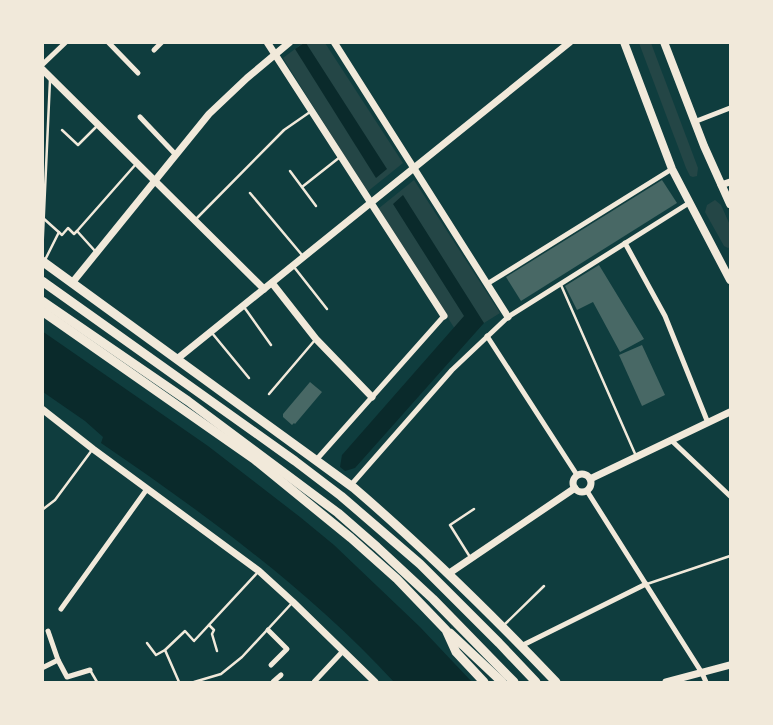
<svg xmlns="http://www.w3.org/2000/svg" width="773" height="725" viewBox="0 0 773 725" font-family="'Exo 2',sans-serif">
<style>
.green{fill:#244646}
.water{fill:#0a2a2b}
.building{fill:#486865}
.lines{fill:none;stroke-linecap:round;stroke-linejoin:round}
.service{stroke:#f1e9da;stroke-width:2.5}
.minor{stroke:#f1e9da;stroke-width:5}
.tertiary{stroke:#f1e9da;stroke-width:7}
.secondary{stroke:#f1e9da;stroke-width:8}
.primary{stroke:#f1e9da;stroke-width:9}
.trunk{stroke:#f1e9da;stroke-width:9}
</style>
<rect width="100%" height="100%" fill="#0f3d3e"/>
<g class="green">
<path d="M303,43H325L403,163L367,192L283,58Z"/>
<path d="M639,43H651L698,168L697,176L693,177L690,176L686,168Z"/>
<path d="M414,180L500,313L484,323L464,317L455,329L378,209Z"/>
<path d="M715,200L721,205L730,225V247L728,248L724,246L705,212L707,205Z"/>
</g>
<g class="water">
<path d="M304,43H306L387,169L376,178L295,49Z"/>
<path d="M403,195L484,323L355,468L345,471L340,467L342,455L464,316L393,204Z"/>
<path d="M42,331L208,446L300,517L334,545L420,627L472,682H394C308,589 205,514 101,443L103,437L85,421L43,392Z"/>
</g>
<g class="building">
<path d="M662,180L677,203L521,301L506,277Z"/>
<path d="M599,265L644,339L620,352L593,302L577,310L565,286Z"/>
<path d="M642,345L665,395L642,406L619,355Z"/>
<path d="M310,382L322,392L295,424L294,423L292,425L283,417V414Z"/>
</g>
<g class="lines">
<g class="service">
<path d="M62,130L78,145L98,125"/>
<path d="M290,171L316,206"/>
<path d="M302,187L340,157"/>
<path d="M250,193L302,255"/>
<path d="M43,218L62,235L68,228L74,234L77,231"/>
<path d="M196,219L284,130L310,112"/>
<path d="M95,251L77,231L136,164"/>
<path d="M42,256L50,80"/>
<path d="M45,260L59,232"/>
<path d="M294,267L327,309"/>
<path d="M561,285L636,456"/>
<path d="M244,307L271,345"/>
<path d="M212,333L249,378"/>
<path d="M269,394L315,340"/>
<path d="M42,510L55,500L92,450"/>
<path d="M470,557L450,525L474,509"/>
<path d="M647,584L730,556"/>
<path d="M209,625L214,630L212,634L217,651"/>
<path d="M503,626L544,586"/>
<path d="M147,643L156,655L165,650L179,682"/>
<path d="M165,650L185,631L194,641L258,572"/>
<path d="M90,670L97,682"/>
<path d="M194,682L221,674L242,657L292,603"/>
</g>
<g class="minor">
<path d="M108,42L138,73"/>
<path d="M154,50L162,42"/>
<path d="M42,65L66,42"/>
<path d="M140,117L176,155"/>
<path d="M694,122L730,108"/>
<path d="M625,243L665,316L708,423"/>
<path d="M487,284L672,169"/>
<path d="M487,336L577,475"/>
<path d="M671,440L730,496"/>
<path d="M317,459L444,316"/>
<path d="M351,485L452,370L508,317L689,203"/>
<path d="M587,491L702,673L706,682"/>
<path d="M61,609L147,489"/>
<path d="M268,630L287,649L271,665"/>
<path d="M48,631L58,660L67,677L90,670"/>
<path d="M521,646L646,584"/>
<path d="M42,668L58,660"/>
<path d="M273,682L281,675"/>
<path d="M314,682L343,651"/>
</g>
<g class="tertiary">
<path d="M267,42L444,316"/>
<path d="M334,42L508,317"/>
<path d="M42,69L264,289"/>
<path d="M721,185L730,182"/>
<path d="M72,283L209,114L247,78L290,42"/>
<path d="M272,283L316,339L372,397"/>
<path d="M177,359L570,42"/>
<path d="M42,409L93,449L259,571L293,602L375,682"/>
<circle cx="582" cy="483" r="9"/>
<path d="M590,479L730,412"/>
<path d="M448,574L575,488"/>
<path d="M666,682L730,665"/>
</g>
<g class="secondary">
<path d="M624,42L672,169L730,280"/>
<path d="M664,42L704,146L730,204"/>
</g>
<g class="primary">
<path d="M42,261L354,488C425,549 492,615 556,682"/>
<path d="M42,311L254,459L351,538L397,579L446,630L456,652L484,682"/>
<path d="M450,633L502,682"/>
</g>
<g class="trunk">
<path d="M42,281L295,461L341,496L420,564L499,643L536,682"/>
<path d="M42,301L188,401L338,513L377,547L433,599L514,682"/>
</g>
</g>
<rect width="773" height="725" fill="none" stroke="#f1e9da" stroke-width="88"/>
</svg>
